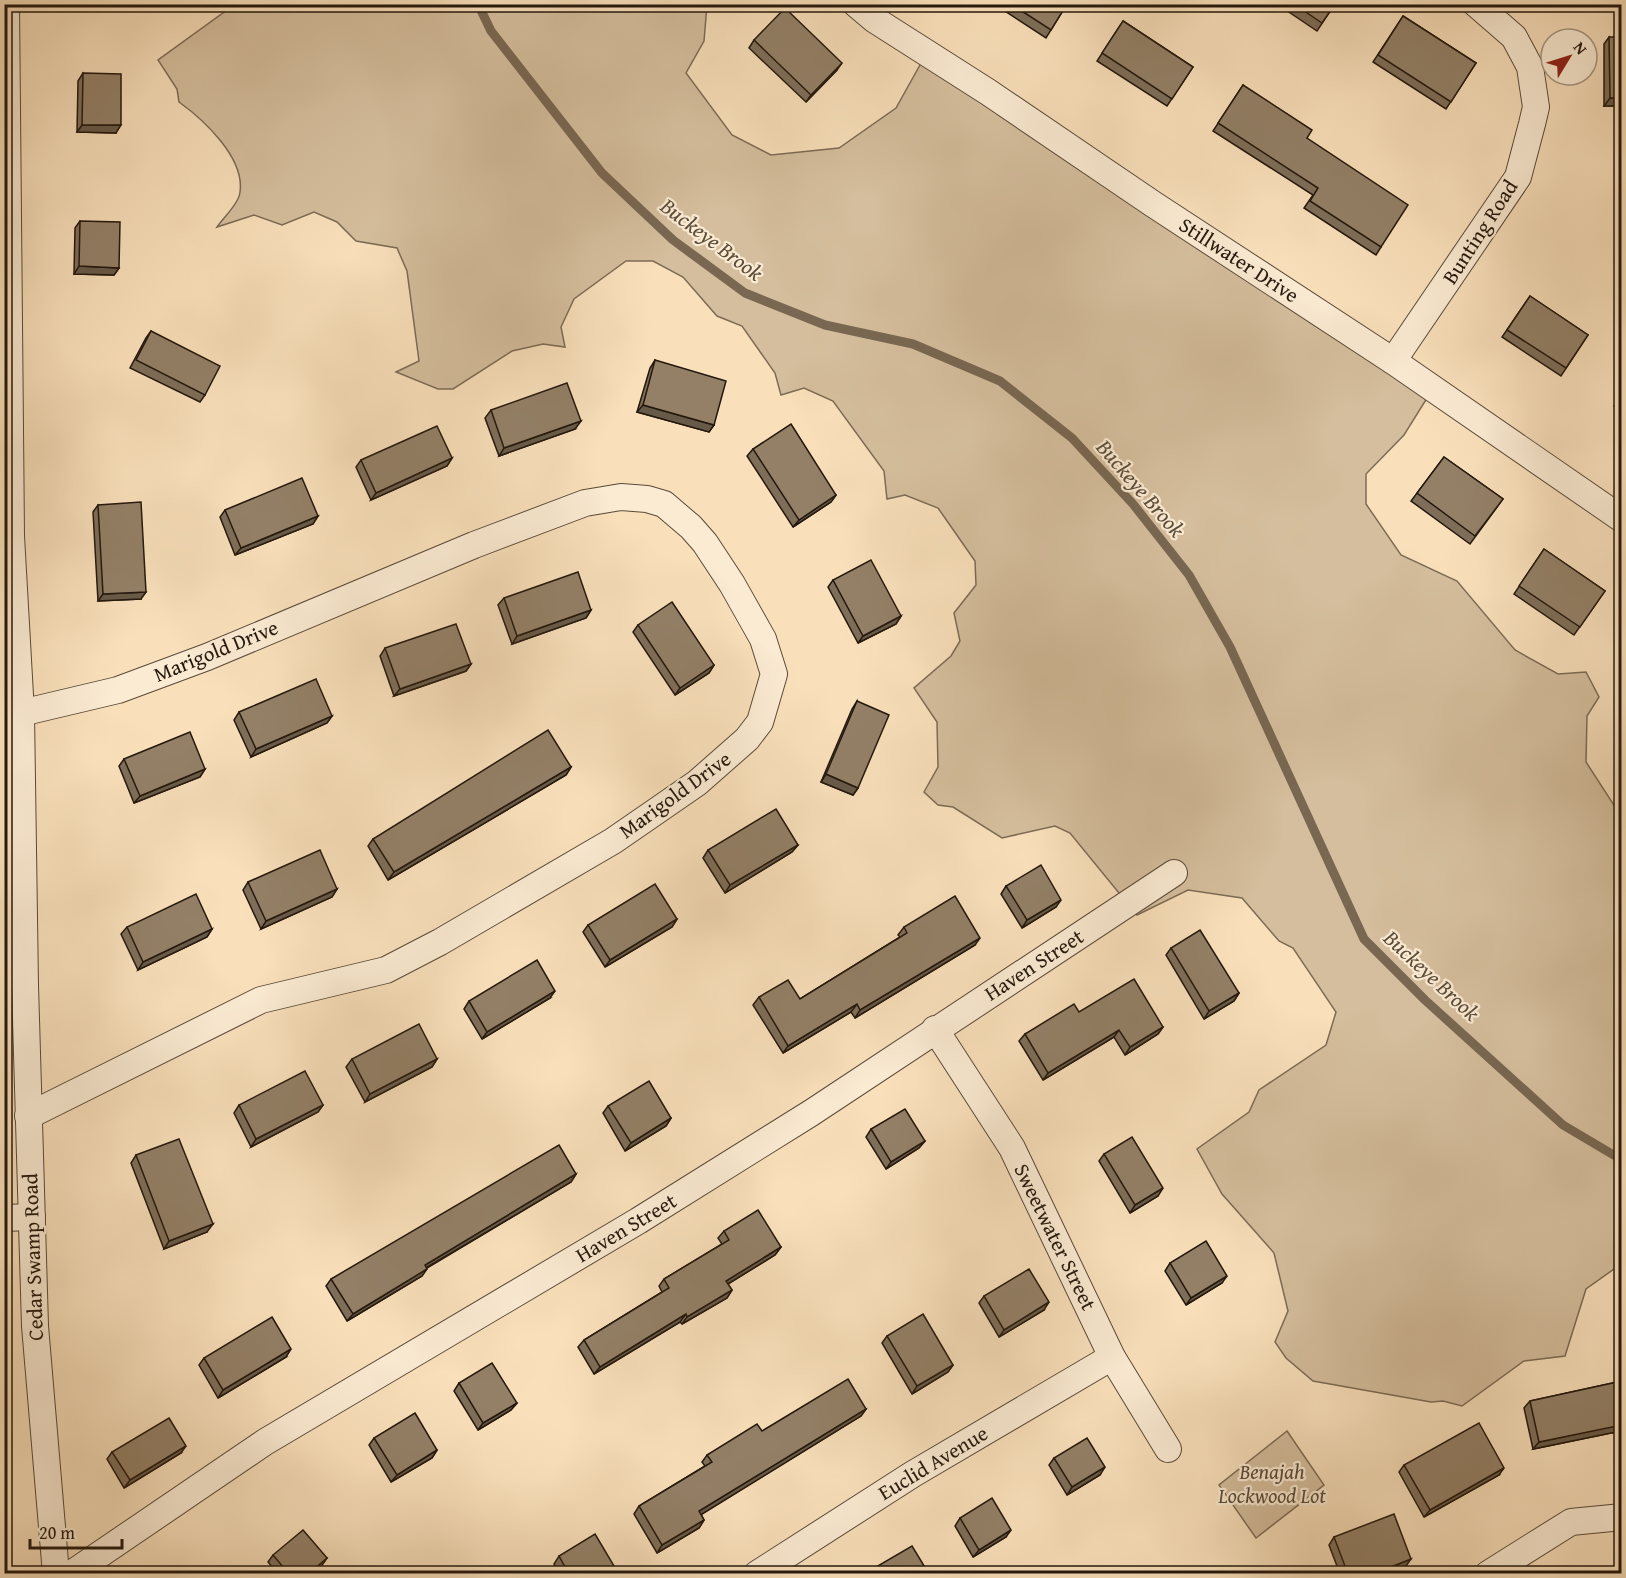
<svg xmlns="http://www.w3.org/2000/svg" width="1626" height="1578" viewBox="0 0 1626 1578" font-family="'Gentium Book Plus',serif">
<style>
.green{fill:#d5be9d;stroke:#7c6b55;stroke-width:1.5}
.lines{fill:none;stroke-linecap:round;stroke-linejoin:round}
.stream{stroke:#796752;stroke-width:9}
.minor-casing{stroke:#594a38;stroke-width:28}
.minor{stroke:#fbebd3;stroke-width:26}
.wall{fill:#7e6e59;stroke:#24180d;stroke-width:1.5}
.shaded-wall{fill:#675a48;stroke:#24180d;stroke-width:1.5}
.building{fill:#938067;stroke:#24180d;stroke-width:1.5}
.labels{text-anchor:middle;stroke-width:4.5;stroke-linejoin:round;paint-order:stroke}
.street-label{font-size:21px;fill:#24180d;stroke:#fbebd3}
.park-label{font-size:21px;font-style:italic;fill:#594a38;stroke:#fbebd3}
.water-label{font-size:22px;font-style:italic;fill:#5c4d3b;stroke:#fbebd3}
</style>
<rect width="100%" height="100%" fill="#f9e0bb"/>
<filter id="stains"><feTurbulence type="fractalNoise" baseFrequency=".00333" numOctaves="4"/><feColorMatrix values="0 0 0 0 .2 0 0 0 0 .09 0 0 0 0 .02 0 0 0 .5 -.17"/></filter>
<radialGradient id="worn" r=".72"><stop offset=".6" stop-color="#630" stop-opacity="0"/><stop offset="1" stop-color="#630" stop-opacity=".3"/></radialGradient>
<g class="green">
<path d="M234,5H707L704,41L686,73L732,135L771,155L839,148L896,108L925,56L1434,387L1404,435L1366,474V504L1401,555L1457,581L1515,650L1558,674L1586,672L1599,697L1587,716L1586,762L1621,816V1264L1586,1289L1565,1356L1524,1361L1462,1406L1443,1401L1431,1402L1313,1381L1286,1358L1275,1342L1288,1311L1274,1253L1222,1194L1197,1149L1249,1112L1259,1090L1326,1045L1336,1012L1293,948L1279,941L1242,898L1188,890L1137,915L1070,833L1055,826L1002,838L953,807L938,805L924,792L938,767L937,722L914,688L951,656L960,641L954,613L976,585L975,561L938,508L905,495L887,499L884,471L833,401L804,388L781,395L775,373L742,326L717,316L683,277L653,261H626L574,299L561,327L565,347L543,344L512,351L453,389H438L396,372L419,361L407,271L397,248L356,241L337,222L314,212L282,225L254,215L217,227C224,217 239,203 240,192C245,158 204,120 179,102L177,89L158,60Z"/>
<path d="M1287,1431L1324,1485L1256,1538L1219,1485Z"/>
</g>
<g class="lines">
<path class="stream" d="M478,4L491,31L602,173L673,240L745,293L825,325L913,344L1000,381L1072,438L1133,504L1189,575L1230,647L1364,939L1425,1000L1563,1125L1622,1160"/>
<g class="minor-casing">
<g id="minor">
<path d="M6,4L11,536L21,713L25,985L35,1326L56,1574"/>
<path d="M856,4L875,20L988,92L1153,204L1393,361L1622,519"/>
<path d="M1393,361L1518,177L1532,124L1536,107L1530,67L1514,37L1476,4"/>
<path d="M4,714L21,713L118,690L207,657L474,545L585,503L621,497L647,499L664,504L691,527L705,543L732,584L763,639L774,674L760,722L747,739L697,783L613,841L440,942L386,970L261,1000L28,1116"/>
<path d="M935,1029L1012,1148L1112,1357L1168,1449"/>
<path d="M4,1218L32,1217"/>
<path d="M71,1574L265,1442L638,1221L811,1113L1174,873"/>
<path d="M757,1574L913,1474L1112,1357"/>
<path d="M1488,1574L1571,1522L1622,1517"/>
</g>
</g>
<use href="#minor" class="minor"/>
</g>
<g class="wall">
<path d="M994,4H1067L1046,38Z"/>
<path d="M1277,4H1335L1317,31Z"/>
<path d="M1403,16L1476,63L1446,109L1373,62Z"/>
<path d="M1123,21L1193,67L1167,106L1097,61Z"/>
<path d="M1609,37L1622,106H1604V44Z"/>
<path d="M754,40L837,70L806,102L749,48Z"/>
<path d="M83,73L116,133L77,132L78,81Z"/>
<path d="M1243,85L1381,247L1376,255L1304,208L1313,195L1213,131Z"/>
<path d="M80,221L119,268L114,275L74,274L75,228Z"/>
<path d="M1530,296L1588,335L1561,376L1502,337Z"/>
<path d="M151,331L205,395L200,402L130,368L146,338Z"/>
<path d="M655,360L714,425L709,432L637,412L650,368Z"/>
<path d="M1622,395V410L1614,406Z"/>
<path d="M491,410L575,429L499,456L485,418Z"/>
<path d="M753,449L836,495L831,502L793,527L747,456Z"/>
<path d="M1444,457L1503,499L1470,544L1411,501Z"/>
<path d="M452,458L447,466L371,500L356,467L361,460Z"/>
<path d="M98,505L141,599L98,601L93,512Z"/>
<path d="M225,510L318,516L313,524L235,555L220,517Z"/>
<path d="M1544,549L1605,591L1574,635L1514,594Z"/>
<path d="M833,580L901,616L896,624L858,643L828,587Z"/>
<path d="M504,598L591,610L586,618L512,644L498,605Z"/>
<path d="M638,625L714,665L709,673L675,695L633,632Z"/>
<path d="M385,648L471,664L466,671L394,696L380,656Z"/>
<path d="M857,701L858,788L853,795L821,782L852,709Z"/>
<path d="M239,712L332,716L327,723L251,757L234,720Z"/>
<path d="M124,759L205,769L200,777L134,803L119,766Z"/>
<path d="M571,767L566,775L388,880L368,846L373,839Z"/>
<path d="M798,845L792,852L725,893L703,858L708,850Z"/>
<path d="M248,882L337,889L332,897L261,929L243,890Z"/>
<path d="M1006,886L1056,907L1022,928L1001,894Z"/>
<path d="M677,919L672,927L605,967L583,932L588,925Z"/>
<path d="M127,927L212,929L207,937L138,970L121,934Z"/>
<path d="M904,927L975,945L855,1018L851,1012L783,1053L753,1005L759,997L800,999L900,937L898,935Z"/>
<path d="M1171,948L1239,993L1234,1001L1204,1019L1166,955Z"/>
<path d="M550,998L482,1039L464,1009L469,1001Z"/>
<path d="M1079,1012L1163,1027L1158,1034L1125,1055L1114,1037L1043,1080L1019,1041L1025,1034Z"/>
<path d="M352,1059H437L432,1067L365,1102L346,1067Z"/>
<path d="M239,1105H323L318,1112L251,1147L234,1113Z"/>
<path d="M608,1106L671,1118L666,1126L625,1151L603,1113Z"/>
<path d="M871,1129L925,1141L919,1148L886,1169L866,1137Z"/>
<path d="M1104,1154L1158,1196L1130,1213L1099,1161Z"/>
<path d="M136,1155L207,1232L164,1249L131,1163Z"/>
<path d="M576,1174L571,1182L427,1268L422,1276L347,1321L326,1286L331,1279Z"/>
<path d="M724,1231L781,1247L775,1255L728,1284L732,1290L727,1298L682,1324L680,1322L594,1374L578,1347L584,1340L662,1292L659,1286L664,1279L722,1244L718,1238Z"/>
<path d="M1170,1263L1222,1283L1186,1305L1165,1271Z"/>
<path d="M984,1296L1044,1310L999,1337L979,1303Z"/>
<path d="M887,1336L953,1365L948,1372L912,1394L882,1343Z"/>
<path d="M1620,1341H1622V1432L1611,1433L1533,1449L1524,1408L1530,1401L1617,1382L1615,1349Z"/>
<path d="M286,1357L218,1398L199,1365L204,1358Z"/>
<path d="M459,1383L517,1403L511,1410L478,1430L454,1391Z"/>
<path d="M866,1409L861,1416L701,1514L704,1520L699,1528L657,1553L634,1514L639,1506L705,1466L702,1462L707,1455L762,1431Z"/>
<path d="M374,1438L437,1450L432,1458L391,1482L369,1445Z"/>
<path d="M112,1452L181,1453L124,1488L107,1459Z"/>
<path d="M1054,1458L1100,1475L1067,1495L1049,1465Z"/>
<path d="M1404,1465L1499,1475L1424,1517L1399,1472Z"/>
<path d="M960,1518L1006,1537L973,1557L955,1526Z"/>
<path d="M1334,1537L1406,1566L1387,1574H1340L1329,1545Z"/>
<path d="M273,1555L327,1558L322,1565L312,1574H278L268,1562Z"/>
<path d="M559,1556L617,1571L615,1574H559L554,1564Z"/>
<path d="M876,1567L929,1574H872Z"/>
</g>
<g class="shaded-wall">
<path d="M842,63L837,70L806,102L811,95Z"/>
<path d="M1610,98H1622V106H1604Z"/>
<path d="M82,125H121L116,133L77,132Z"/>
<path d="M79,266L119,268L114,275L74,274Z"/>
<path d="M643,405L714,425L709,432L637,412Z"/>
<path d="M581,421L575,429L499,456L504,448Z"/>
<path d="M452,458L447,466L371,500L376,493Z"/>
<path d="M836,495L831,502L793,527L799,520Z"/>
<path d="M318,516L313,524L235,555L241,548Z"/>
<path d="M146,592L141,599L98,601L103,594Z"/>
<path d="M591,610L586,618L512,644L517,636Z"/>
<path d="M901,616L896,624L858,643L863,636Z"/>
<path d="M471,664L466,671L394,696L400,689Z"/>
<path d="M714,665L709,673L675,695L680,688Z"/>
<path d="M332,716L327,723L251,757L256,749Z"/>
<path d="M571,767L566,775L388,880L394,872Z"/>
<path d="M205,769L200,777L134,803L140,796Z"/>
<path d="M826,774L858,788L853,795L821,782Z"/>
<path d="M798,845L792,852L725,893L730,885Z"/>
<path d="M337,889L332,897L261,929L266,921Z"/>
<path d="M1061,900L1056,907L1022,928L1027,920Z"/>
<path d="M677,919L672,927L605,967L610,960Z"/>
<path d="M212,929L207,937L138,970L143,962Z"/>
<path d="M980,938L975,945L855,1018L860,1010Z"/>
<path d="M555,991L550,998L482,1039L487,1032Z"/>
<path d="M1239,993L1234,1001L1204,1019L1209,1011Z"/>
<path d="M857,1004L851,1012L783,1053L788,1046Z"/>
<path d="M1163,1027L1158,1034L1125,1055L1130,1047Z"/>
<path d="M1119,1030L1114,1037L1043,1080L1048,1073Z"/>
<path d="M437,1059L432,1067L365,1102L370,1094Z"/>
<path d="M323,1105L318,1112L251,1147L256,1139Z"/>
<path d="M671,1118L666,1126L625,1151L631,1143Z"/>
<path d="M925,1141L919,1148L886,1169L891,1162Z"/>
<path d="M576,1174L571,1182L419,1272L425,1265Z"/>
<path d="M1163,1188L1158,1196L1130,1213L1135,1205Z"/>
<path d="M213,1224L207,1232L164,1249L169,1241Z"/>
<path d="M781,1247L775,1255L721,1288L726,1281Z"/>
<path d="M427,1269L422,1276L347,1321L353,1314Z"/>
<path d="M1227,1276L1222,1283L1186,1305L1191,1298Z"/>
<path d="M732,1290L727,1298L682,1324L687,1317Z"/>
<path d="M1049,1302L1044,1310L999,1337L1004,1330Z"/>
<path d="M686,1314L680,1322L594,1374L600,1367Z"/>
<path d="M291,1349L286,1357L218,1398L223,1390Z"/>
<path d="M953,1365L948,1372L912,1394L917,1386Z"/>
<path d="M517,1403L511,1410L478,1430L483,1423Z"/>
<path d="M866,1409L861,1416L694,1519L699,1511Z"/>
<path d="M1616,1425H1622V1432L1611,1433L1533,1449L1539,1442Z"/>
<path d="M186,1446L181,1453L124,1488L130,1480Z"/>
<path d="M437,1450L432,1458L391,1482L397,1475Z"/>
<path d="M1105,1467L1100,1475L1067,1495L1072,1487Z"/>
<path d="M1504,1468L1499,1475L1424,1517L1430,1510Z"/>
<path d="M704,1520L699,1528L657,1553L662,1545Z"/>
<path d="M1011,1530L1006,1537L973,1557L979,1550Z"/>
<path d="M327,1558L322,1565L312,1574H308Z"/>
<path d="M1411,1559L1406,1566L1387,1574H1373Z"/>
</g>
<g class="building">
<path d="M1011,4H1067L1051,30Z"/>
<path d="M1294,4H1335L1322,23Z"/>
<path d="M785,8L842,63L811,95L754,40Z"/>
<path d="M1403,16L1476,63L1451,102L1378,55Z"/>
<path d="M1123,21L1193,67L1172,99L1102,53Z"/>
<path d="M1609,37H1622V98H1610Z"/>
<path d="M83,73L121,74V125H82Z"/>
<path d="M1243,85L1312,130L1307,138L1408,205L1381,247L1310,201L1318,188L1218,123Z"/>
<path d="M80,221L120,222L119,268L79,266Z"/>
<path d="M1530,296L1588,335L1566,368L1507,330Z"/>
<path d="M151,331L220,366L205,395L136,360Z"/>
<path d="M655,360L726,381L714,425L643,405Z"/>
<path d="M567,383L581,421L504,448L491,410Z"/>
<path d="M791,424L836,495L799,520L753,449Z"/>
<path d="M437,426L452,458L376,493L361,460Z"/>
<path d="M1444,457L1503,499L1475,536L1417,493Z"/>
<path d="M302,478L318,516L241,548L225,510Z"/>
<path d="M141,502L146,592L103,594L98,505Z"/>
<path d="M1544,549L1605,591L1580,627L1519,586Z"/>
<path d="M871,560L901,616L863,636L833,580Z"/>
<path d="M578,572L591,610L517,636L504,598Z"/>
<path d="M672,602L714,665L680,688L638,625Z"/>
<path d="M456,624L471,664L400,689L385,648Z"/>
<path d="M316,679L332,716L256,749L239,712Z"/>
<path d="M857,701L889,715L858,788L826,774Z"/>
<path d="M548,730L571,767L394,872L373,839Z"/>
<path d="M190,732L205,769L140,796L124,759Z"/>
<path d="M776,809L798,845L730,885L708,850Z"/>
<path d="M320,850L337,889L266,921L248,882Z"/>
<path d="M1041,865L1061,900L1027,920L1006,886Z"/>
<path d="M655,884L677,919L610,960L588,925Z"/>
<path d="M196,894L212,929L143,962L127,927Z"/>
<path d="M955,896L980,938L860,1010L857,1004L788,1046L759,997L788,980L800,999L907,933L904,927Z"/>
<path d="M1200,930L1239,993L1209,1011L1171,948Z"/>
<path d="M537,960L555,991L487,1032L469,1001Z"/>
<path d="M1134,979L1163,1027L1130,1047L1119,1030L1048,1073L1025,1034L1074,1004L1079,1012Z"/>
<path d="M419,1024L437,1059L370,1094L352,1059Z"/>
<path d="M305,1071L323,1105L256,1139L239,1105Z"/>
<path d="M649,1081L671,1118L631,1143L608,1106Z"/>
<path d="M905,1109L925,1141L891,1162L871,1129Z"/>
<path d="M1132,1137L1163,1188L1135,1205L1104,1154Z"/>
<path d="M179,1139L213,1224L169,1241L136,1155Z"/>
<path d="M559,1145L576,1174L425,1265L427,1269L353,1314L331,1279Z"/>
<path d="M758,1210L781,1247L726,1281L732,1290L687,1317L686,1314L600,1367L584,1340L669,1288L664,1279L729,1240L724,1231Z"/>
<path d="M1206,1241L1227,1276L1191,1298L1170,1263Z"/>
<path d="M1029,1269L1049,1302L1004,1330L984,1296Z"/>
<path d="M923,1314L953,1365L917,1386L887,1336Z"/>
<path d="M272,1317L291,1349L223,1390L204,1358Z"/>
<path d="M1620,1341H1622V1363Z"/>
<path d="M492,1363L517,1403L483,1423L459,1383Z"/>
<path d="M848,1379L866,1409L699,1511L704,1520L662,1545L639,1506L712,1462L707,1455L757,1424L762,1431Z"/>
<path d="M1622,1381V1425L1539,1442L1530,1401Z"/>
<path d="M415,1413L437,1450L397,1475L374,1438Z"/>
<path d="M169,1418L186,1446L130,1480L112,1452Z"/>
<path d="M1479,1423L1504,1468L1430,1510L1404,1465Z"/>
<path d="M1087,1438L1105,1467L1072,1487L1054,1458Z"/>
<path d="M992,1498L1011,1530L979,1550L960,1518Z"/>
<path d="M1394,1514L1411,1559L1373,1574H1348L1334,1537Z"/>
<path d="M303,1530L327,1558L308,1574H289L273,1555Z"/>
<path d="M595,1534L617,1571L613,1574H569L559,1556Z"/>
<path d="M912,1546L929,1574H880L876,1567Z"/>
</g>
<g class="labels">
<g class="street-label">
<text transform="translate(1480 232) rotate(-57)" y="7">Bunting Road</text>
<text transform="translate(1239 260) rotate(33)" y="7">Stillwater Drive</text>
<text transform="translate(216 651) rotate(-22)" y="7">Marigold Drive</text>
<text transform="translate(675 795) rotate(-36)" y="7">Marigold Drive</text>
<text transform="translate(1034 965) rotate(-33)" y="7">Haven Street</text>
<text transform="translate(626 1228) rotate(-31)" y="7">Haven Street</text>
<text transform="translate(1055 1237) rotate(64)" y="7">Sweetwater Street</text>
<text transform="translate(33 1257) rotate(-92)" y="7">Cedar Swamp Road</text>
<text transform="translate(933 1463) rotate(-31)" y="7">Euclid Avenue</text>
</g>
<g class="park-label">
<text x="1272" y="1479">Benajah<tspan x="1272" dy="24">Lockwood Lot</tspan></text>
</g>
<g class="water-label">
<text transform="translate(712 239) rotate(37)" y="8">Buckeye Brook</text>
<text transform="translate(1141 488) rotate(49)" y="8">Buckeye Brook</text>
<text transform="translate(1432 975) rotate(43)" y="8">Buckeye Brook</text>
</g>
</g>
<rect width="1626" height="1578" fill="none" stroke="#f9e0bb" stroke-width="24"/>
<rect x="6" y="6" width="1614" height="1566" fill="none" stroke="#24180d" stroke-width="3"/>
<rect x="12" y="12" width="1602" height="1554" fill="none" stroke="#24180d" stroke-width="1.5"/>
<g transform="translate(1569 57) rotate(52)"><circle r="28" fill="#fbebd3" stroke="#a59784" stroke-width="1.5"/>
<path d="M0-4.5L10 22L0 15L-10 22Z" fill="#8f2418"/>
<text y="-9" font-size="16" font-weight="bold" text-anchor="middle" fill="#24180d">N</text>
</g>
<path d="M30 1539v9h92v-9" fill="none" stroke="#24180d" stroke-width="3"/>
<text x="39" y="1539" font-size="18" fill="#24180d" stroke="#fbebd3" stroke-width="4.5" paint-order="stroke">20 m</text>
<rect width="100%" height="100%" filter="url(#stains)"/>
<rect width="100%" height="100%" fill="url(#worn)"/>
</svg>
